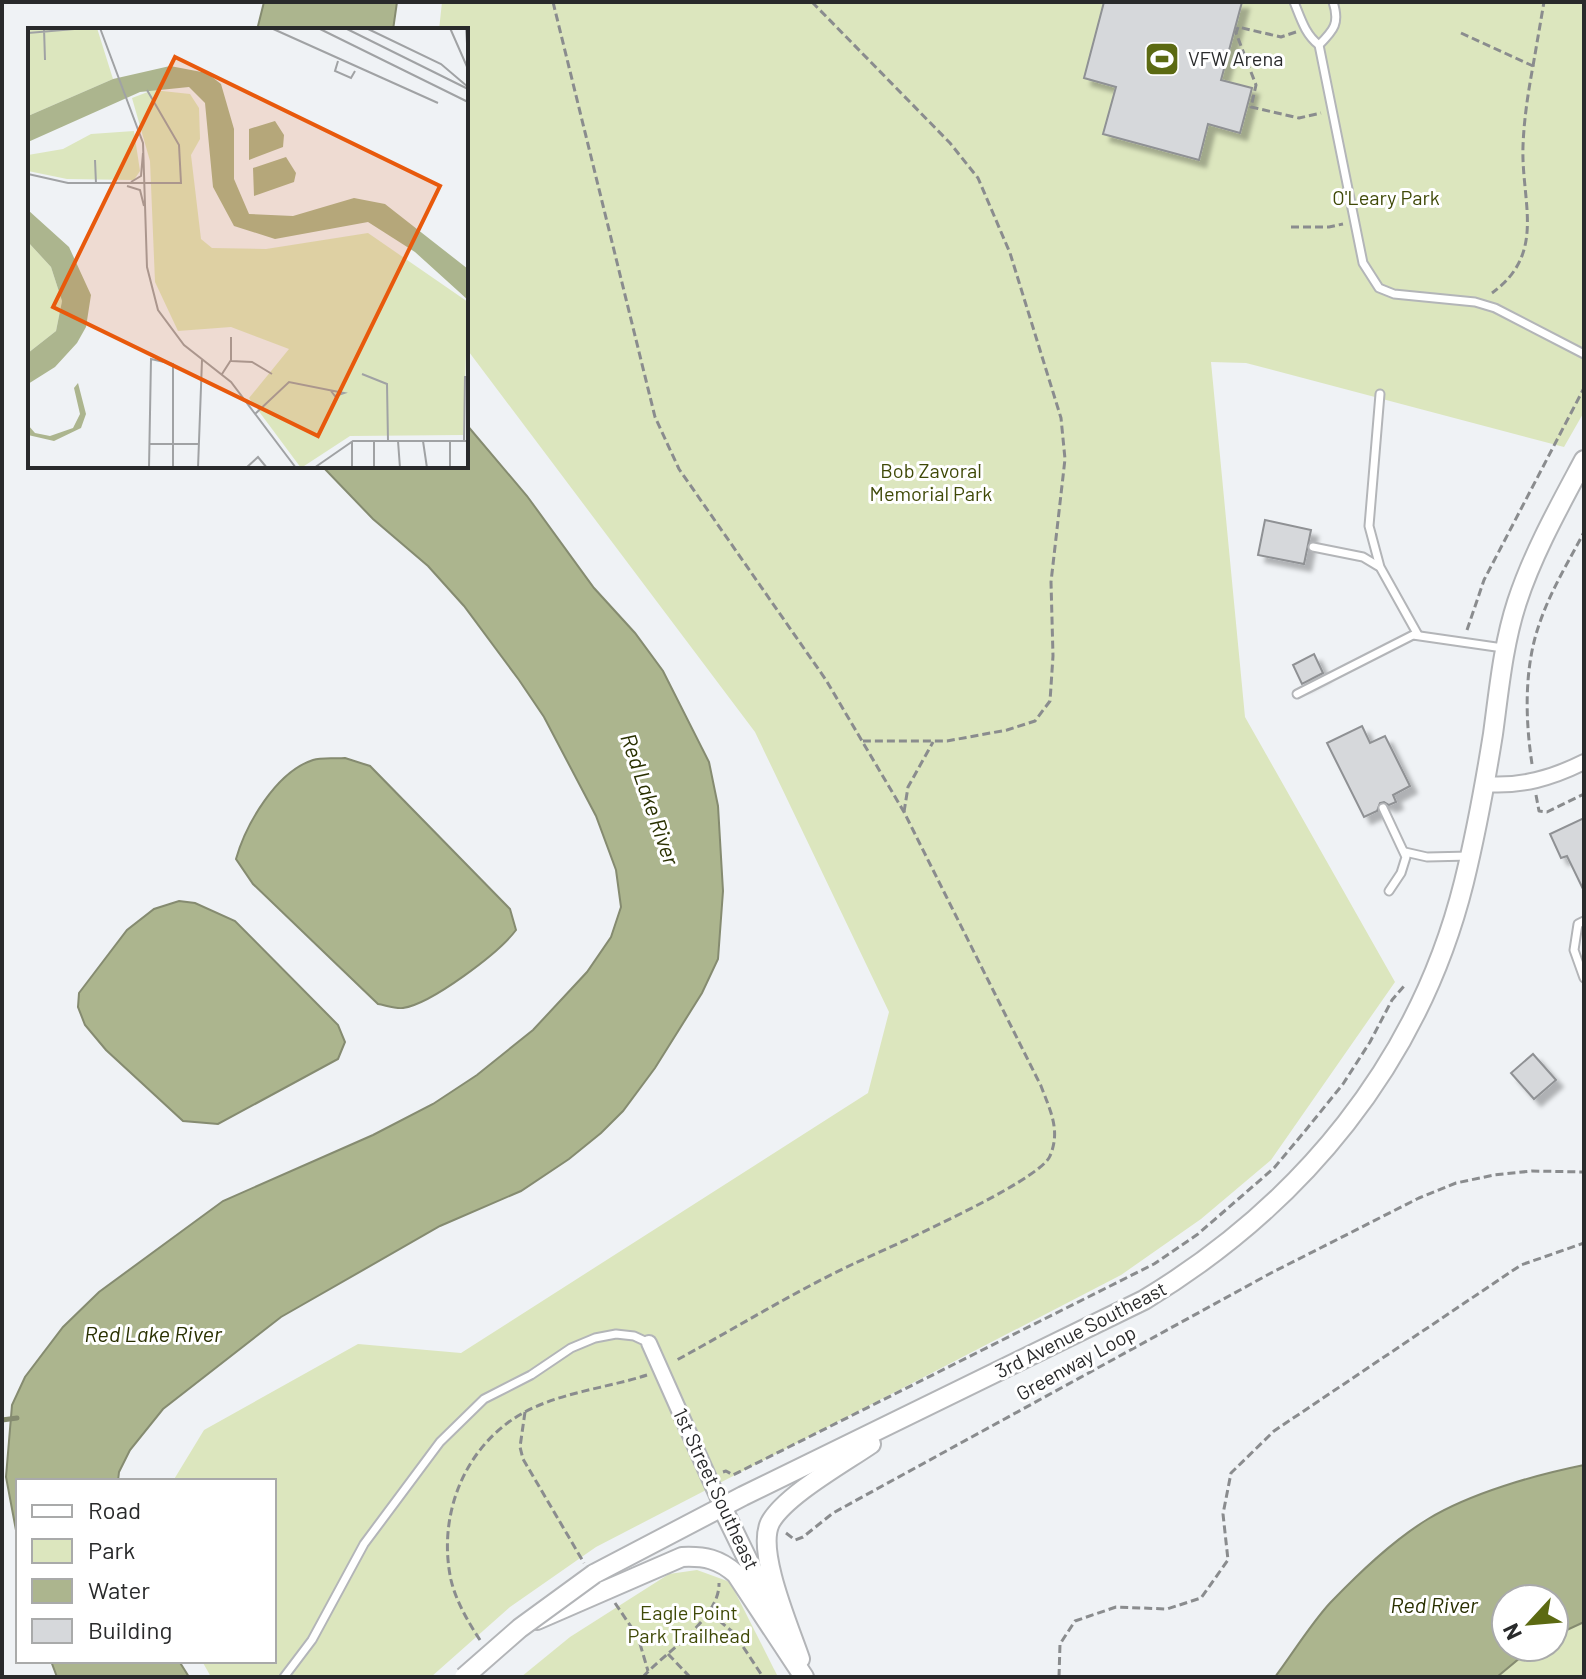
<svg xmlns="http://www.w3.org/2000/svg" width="1586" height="1679" viewBox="0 0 1586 1679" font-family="Barlow,sans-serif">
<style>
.green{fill:#dce6be}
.water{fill:#acb58e;stroke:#858b70;stroke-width:2}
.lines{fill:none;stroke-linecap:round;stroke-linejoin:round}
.stream{stroke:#858b70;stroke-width:5}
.building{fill:#d6d8db;stroke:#8f9194;stroke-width:2;filter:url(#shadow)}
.service-casing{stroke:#b3b5b8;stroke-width:11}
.minor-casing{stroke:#b3b5b8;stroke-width:18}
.tertiary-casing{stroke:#b3b5b8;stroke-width:22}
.path{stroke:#8a8c8e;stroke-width:3;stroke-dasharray:8 4;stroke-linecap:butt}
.service{stroke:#fff;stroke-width:7}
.minor{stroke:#fff;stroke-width:14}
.tertiary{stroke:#fff;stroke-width:18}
.tertiary-bridge-casing{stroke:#b3b5b8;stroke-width:22;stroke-linecap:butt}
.tertiary-bridge{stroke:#fff;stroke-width:18}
.labels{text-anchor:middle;stroke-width:6;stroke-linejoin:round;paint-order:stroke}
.poi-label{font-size:20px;fill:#292a2b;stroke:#fff;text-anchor:start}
.park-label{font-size:20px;fill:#3f4907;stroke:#fff}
.street-label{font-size:20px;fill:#292a2b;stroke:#fff}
.water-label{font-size:22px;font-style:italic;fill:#293000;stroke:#fff}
.inset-road{fill:none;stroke:#a0a2a4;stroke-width:2}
.view{fill:#e8590c;fill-opacity:0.15;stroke:#e8590c;stroke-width:4}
.inset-edge{fill:none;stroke:#292a2b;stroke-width:4}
</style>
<defs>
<filter id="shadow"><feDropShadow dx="7" dy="7" stdDeviation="2" flood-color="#0004"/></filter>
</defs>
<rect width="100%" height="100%" fill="#eff2f5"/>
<g class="green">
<path d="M442,2H1584V412L1564,447L1246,363L1211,362L1245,717L1395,982L1271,1160L1201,1219L1121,1275L596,1547L510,1607L431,1677H211L202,1661H274V1481H173L204,1430L358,1344L461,1353L868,1093L889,1012L755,732L466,348V30H439Z"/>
<path d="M697,1570L730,1582L778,1677H521L570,1637L669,1574Z"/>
<path d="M1584,1622V1677H1497L1533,1647H1554V1636Z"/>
</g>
<g class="water">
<path d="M264,2H397L393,30H257Z"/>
<path d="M466,424L527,496L594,588L635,633L663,671L709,762L718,806L723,891L718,959L702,993L655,1068L623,1111L601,1133L569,1159L521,1191L440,1226L281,1317L163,1409L130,1450L119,1472L118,1481H18V1541L6,1477L12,1405L25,1377L63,1327L99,1292L223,1201L373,1135L433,1104L477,1075L533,1030L587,972L611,937L621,907L616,870L596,816L544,717L519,680L464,606L428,566L373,519L322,466H466Z"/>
<path d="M345,758L370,766L510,909L516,930C499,953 431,1004 403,1008C395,1009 385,1005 378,1004L253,884L236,859C246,824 276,772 313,760C322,757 335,759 345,758Z"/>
<path d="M179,901L195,903L235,921L338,1025L345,1042L338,1059L218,1124L183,1121L106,1050L85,1025L78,1007L79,993L127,930L154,909Z"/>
<path d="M1584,1465V1622L1554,1636V1599H1506V1647H1533L1497,1677H1275C1293,1653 1310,1625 1330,1603C1359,1573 1392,1541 1428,1519C1471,1493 1535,1475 1584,1465Z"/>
<path d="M51,1661H179L189,1677H57Z"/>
</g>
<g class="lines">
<path class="stream" d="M2,1420L17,1418"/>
</g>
<g class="building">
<path d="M1104,2H1242L1221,80L1252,88L1240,133L1208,124L1199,160L1103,134L1116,87L1084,78Z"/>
<path d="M1265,520L1311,530L1304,564L1258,555Z"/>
<path d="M1314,654L1323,673L1302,684L1293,665Z"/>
<path d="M1362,726L1370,743L1385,736L1410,786L1393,795L1396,802L1389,805L1384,802L1380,803L1377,811L1364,817L1327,743Z"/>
<path d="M1584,818V891L1567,856L1561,858L1550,834Z"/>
<path d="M1533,1054L1556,1080L1534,1099L1511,1073Z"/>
</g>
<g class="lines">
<g class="service-casing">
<g id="service">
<path d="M1294,2C1301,19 1305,34 1319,45L1363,263L1379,288L1394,294L1475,302L1495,308L1584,354"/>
<path d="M1319,45C1334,30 1340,23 1333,2"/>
<path d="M1380,394L1369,526L1380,567L1418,635"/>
<path d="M1313,547L1363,557L1378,566"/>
<path d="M1297,694L1413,635L1503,648"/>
<path d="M1383,808L1406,857L1401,873L1389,891"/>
<path d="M1405,852L1427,857L1470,856"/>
<path d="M1584,921L1578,924L1574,950L1584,978"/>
<path d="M284,1677L312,1640L364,1544L440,1442L484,1399L531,1375L571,1348L595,1338L616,1334L634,1336L649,1343"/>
</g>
</g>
<g class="minor-casing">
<g id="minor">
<path d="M1484,784C1521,787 1552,778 1584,762"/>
<path d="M649,1343L722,1507"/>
</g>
</g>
<g class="tertiary-casing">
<g id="tertiary">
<path d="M722,1507L777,1620"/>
<path d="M594,1574L743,1496L1144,1300C1301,1205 1419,1063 1464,882C1476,833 1485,784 1493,734C1499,690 1503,645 1517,602C1533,553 1560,505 1584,460"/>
<path d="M537,1620L682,1557C705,1556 719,1559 736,1574L804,1677"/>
<path d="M800,1659C790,1629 756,1552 770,1523C784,1496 845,1462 871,1444"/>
</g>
</g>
<g class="path">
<path d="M553,2L655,417L679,469L826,680L904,812L1041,1086C1050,1110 1061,1130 1050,1156C1039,1182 886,1249 853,1264C792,1293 734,1329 675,1361"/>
<path d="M812,2L950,143L978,178L1010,253L1061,418L1065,459L1051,582L1053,656L1050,701L1035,721L1007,730L947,741H863"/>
<path d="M1296,32L1281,37L1238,27L1236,33L1256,85L1251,107L1299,118L1321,113"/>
<path d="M1461,33L1533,66C1528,93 1524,119 1523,146C1521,202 1547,253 1492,293"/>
<path d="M1533,66L1544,2"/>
<path d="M1291,227H1329L1343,224"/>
<path d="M1467,630L1484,580L1584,388"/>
<path d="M1532,764C1525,718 1524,666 1540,622C1551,590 1569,561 1584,532"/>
<path d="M1536,795L1539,811L1547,812L1584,794"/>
<path d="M904,812L908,787L933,742"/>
<path d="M525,1412L520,1447L523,1459L584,1563"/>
<path d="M723,1472L726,1471L733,1475L1154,1264L1198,1234L1274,1168L1305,1131L1343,1084L1370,1042L1392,1000L1404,986"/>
<path d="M786,1533L795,1540L803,1537L833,1513L1271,1273L1419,1198L1456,1183L1494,1175L1532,1171L1584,1172"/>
<path d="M615,1603L638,1637L648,1671"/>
<path d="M710,1613L734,1633L763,1677"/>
<path d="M480,1640C468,1622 456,1601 451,1580C436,1510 469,1436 535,1407C571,1391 610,1387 647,1375"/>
<path d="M668,1654L690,1677"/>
<path d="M643,1677C665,1652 720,1619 719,1583"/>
<path d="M1059,1677L1060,1644L1075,1621L1116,1607L1167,1609L1201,1598L1228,1560L1223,1514L1231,1473L1274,1431L1521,1265L1584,1243"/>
</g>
<use href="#service" class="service"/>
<use href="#minor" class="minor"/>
<use href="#tertiary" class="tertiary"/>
<g class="tertiary-bridge-casing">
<path id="tertiary-bridge" d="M464,1677L520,1628L594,1574"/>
</g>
<use href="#tertiary-bridge" class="tertiary-bridge"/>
</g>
<defs>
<g id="stadium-square" transform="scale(1.8)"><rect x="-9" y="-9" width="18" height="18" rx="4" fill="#5c6a12" stroke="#fff"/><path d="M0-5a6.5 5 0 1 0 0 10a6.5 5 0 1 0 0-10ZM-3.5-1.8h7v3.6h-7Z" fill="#fff"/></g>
</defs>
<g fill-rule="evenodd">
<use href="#stadium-square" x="1162" y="59"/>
</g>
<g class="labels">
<g class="poi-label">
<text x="1188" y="66">VFW Arena</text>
</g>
<g class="park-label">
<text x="1386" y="205">O'Leary Park</text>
<text x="931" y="478">Bob Zavoral<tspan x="931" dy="23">Memorial Park</tspan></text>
<text x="689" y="1620">Eagle Point<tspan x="689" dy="23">Park Trailhead</tspan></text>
</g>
<g class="street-label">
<text transform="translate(1081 1330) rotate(-27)" y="7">3rd Avenue Southeast</text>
<text transform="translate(1076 1363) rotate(-29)" y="7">Greenway Loop</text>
<text transform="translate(716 1489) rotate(65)" y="7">1st Street Southeast</text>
</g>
<g class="water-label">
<text transform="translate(650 799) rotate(71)" y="8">Red Lake River</text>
<text x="153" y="1342">Red Lake River</text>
<text x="1434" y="1613">Red River</text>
</g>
</g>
<g transform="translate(28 28)">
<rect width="440" height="440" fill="#eff2f5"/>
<path d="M0,0H69L85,51L0,88ZM125,62L162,66L171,80L172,111L163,127L173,211L184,220L238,221L340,205L440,274L435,407L322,408L273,440L221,370L261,321L203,299L150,303L127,254L122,133L104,70ZM106,103L112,143L106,152L39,151L0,143V127L35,121L63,106ZM0,214L23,239L34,273L28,303L0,325Z" fill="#dce6be"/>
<path d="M142,38L179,45L193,56L206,101V151L221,186L265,188L326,170L357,176L440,241V272L387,224L340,194L247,211L206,198L185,159L177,75L161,59L112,64L0,114V88L85,51ZM247,93L256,107L255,119L221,132V101ZM258,129L268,145L266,154L226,168L225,140ZM0,182L41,219L63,267L58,299L49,315L27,339L0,356V325L28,303L34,273L23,239L0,214ZM50,355L58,386L53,400L26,413L0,407V397L7,405L22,408L45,400L52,386L46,360Z" fill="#acb58e"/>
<path class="inset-road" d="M16,0L17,32M72,0L115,115L119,239L130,282L156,317L203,354L268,440M243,0L410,75M290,0L440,74M317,0L440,61M338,0L413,36L440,59M422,0L440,41M438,0L440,31M0,5L58,0M310,33L307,43L323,50L327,43M67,132L68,156M0,146L40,155H153L151,117L119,62M103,154L113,148L115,125M99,158L112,162L116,178M203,333L224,334L244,346M194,346L203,332V309M334,346L359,356L360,413M227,386L261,354L316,365L307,368L303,363M346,413V440M370,413L372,440M395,413L399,440M422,413V440M436,413L437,348M121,416H170M121,440L123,331L145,336V440M170,440L174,332M218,440L230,429L239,440M286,440L325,413H440M324,440V413"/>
<path class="view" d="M147,29L412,158L290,408L25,279Z"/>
<rect width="440" height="440" class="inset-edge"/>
</g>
<rect width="1586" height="1679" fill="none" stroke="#292a2b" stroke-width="8"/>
<rect x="16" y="1479" width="260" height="184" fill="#ffffff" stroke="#a9aaaa" stroke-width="2"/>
<rect x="32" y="1505" width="40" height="12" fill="#ffffff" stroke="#a9aaaa" stroke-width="2"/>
<text x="88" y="1519" font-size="24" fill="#292a2b">Road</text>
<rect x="32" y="1539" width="40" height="24" fill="#dce6be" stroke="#a9aaaa" stroke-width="2"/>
<text x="88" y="1559" font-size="24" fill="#292a2b">Park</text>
<rect x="32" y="1579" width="40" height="24" fill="#acb58e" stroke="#a9aaaa" stroke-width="2"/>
<text x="88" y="1599" font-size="24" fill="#292a2b">Water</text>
<rect x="32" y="1619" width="40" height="24" fill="#d6d8db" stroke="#a9aaaa" stroke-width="2"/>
<text x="88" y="1639" font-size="24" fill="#292a2b">Building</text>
<g transform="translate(1530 1623) rotate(244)"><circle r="38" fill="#ffffff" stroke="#a9aaaa" stroke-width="2"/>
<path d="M0-6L14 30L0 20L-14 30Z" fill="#5c6a12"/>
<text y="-12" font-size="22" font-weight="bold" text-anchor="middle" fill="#292a2b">N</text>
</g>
</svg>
